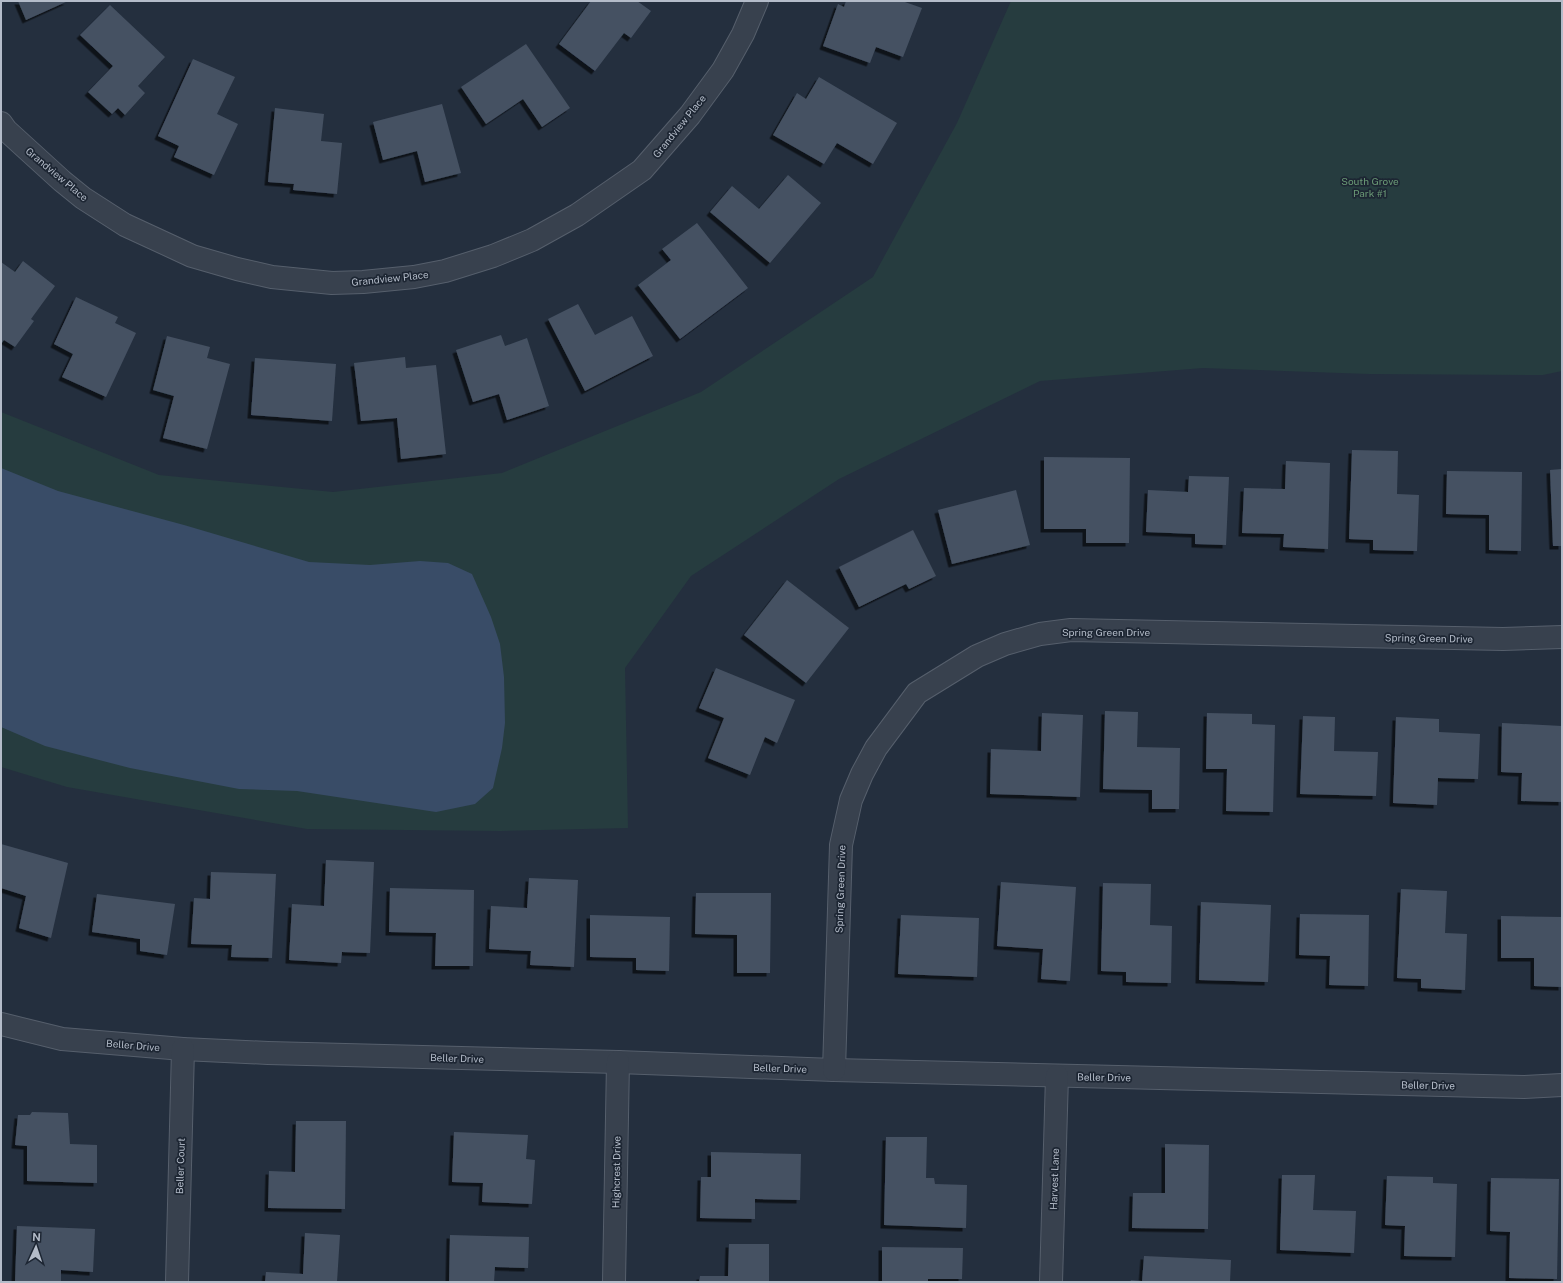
<svg xmlns="http://www.w3.org/2000/svg" width="1563" height="1283" viewBox="0 0 1563 1283" font-family="'Public Sans',sans-serif">
<style>
.green{fill:#263c3f}
.water{fill:#394c67}
.building{fill:#455162;filter:url(#shadow)}
.lines{fill:none;stroke-linecap:round;stroke-linejoin:round}
.minor-casing{stroke:#565f6c;stroke-width:24}
.minor{stroke:#38414e;stroke-width:22}
.labels{text-anchor:middle;stroke-width:3.5;stroke-linejoin:round;paint-order:stroke}
.street-label{font-size:10px;fill:#b4bcc9;stroke:#1d2633}
.park-label{font-size:10px;fill:#6b9a76;stroke:#1d2633}
</style>
<defs>
<filter id="shadow"><feDropShadow dx="-3.5" dy="3.5" stdDeviation="0" flood-color="#0009"/></filter>
</defs>
<rect width="100%" height="100%" fill="#242f3e"/>
<path class="green" d="M1011,1H1562V371L1543,375L1369,374L1203,368L1040,381L839,479L691,576L625,668L628,828L501,831L307,829L67,787L1,767V412L159,475L333,492L502,473L701,392L873,277L957,123Z"/>
<path class="water" d="M1,468L58,491L184,525L309,562L370,565L420,561L448,563L472,574L491,617L500,644L504,677L505,723L502,748L493,788L475,804L436,812L297,791L239,789L130,768L45,746L1,727Z"/>
<g class="building">
<path d="M18,1H68L26,20Z"/>
<path d="M591,1H637L651,11L631,38L624,33L595,71L559,44Z"/>
<path d="M846,1H902L922,8L903,57L876,47L870,63L823,46L838,4L844,7Z"/>
<path d="M110,5L165,57L138,86L145,93L125,115L118,108L112,114L88,92L113,66L80,35Z"/>
<path d="M526,44L570,108L542,127L523,99L486,124L461,87Z"/>
<path d="M193,59L235,77L217,114L238,124L214,175L174,157L179,146L158,136Z"/>
<path d="M819,77L897,123L873,164L837,143L824,164L773,135L797,93L806,99Z"/>
<path d="M442,104L461,173L425,182L417,151L383,160L373,122Z"/>
<path d="M275,108L324,114L321,141L342,143L337,194L293,190L294,184L268,182Z"/>
<path d="M788,175L821,203L770,263L710,212L732,186L759,209Z"/>
<path d="M697,223L748,288L680,339L638,285L671,260L662,249Z"/>
<path d="M23,261L55,286L31,319L34,321L15,347L4,340L1,344V262L15,272Z"/>
<path d="M76,297L118,317L115,323L136,333L106,397L62,377L73,354L54,344Z"/>
<path d="M578,304L595,335L632,316L653,356L585,391L548,319Z"/>
<path d="M501,335L505,346L527,338L549,406L507,420L499,394L473,402L456,350Z"/>
<path d="M167,336L210,347L207,358L230,364L207,449L163,438L174,396L153,390Z"/>
<path d="M405,357L406,368L436,365L446,454L401,459L397,418L361,421L354,363Z"/>
<path d="M255,358L336,364L332,421L251,415Z"/>
<path d="M1352,450L1398,451L1397,494L1419,495L1417,551L1373,550V540L1349,539Z"/>
<path d="M1044,457L1130,458L1129,543H1086V529H1044Z"/>
<path d="M1286,461L1330,463L1328,549L1283,547L1284,534L1242,533L1244,488L1285,489Z"/>
<path d="M1562,469V546H1553L1550,470Z"/>
<path d="M1447,471L1522,472L1521,551L1489,550V515L1446,514Z"/>
<path d="M1189,476L1229,477L1226,545L1195,544V534L1146,532L1148,490L1188,492Z"/>
<path d="M1016,490L1030,545L952,564L938,510Z"/>
<path d="M913,530L936,576L909,589L906,584L859,607L839,567Z"/>
<path d="M787,580L849,628L806,683L744,635Z"/>
<path d="M716,668L795,700L777,743L765,737L750,775L708,758L724,718L699,708Z"/>
<path d="M1105,711L1138,712L1137,747L1180,748L1179,809H1152V790L1103,789Z"/>
<path d="M1042,713L1083,715L1080,797L990,794L991,749L1041,751Z"/>
<path d="M1207,713L1252,714V724L1275,725L1273,812L1226,811L1227,769H1206Z"/>
<path d="M1303,716L1335,717L1334,751L1378,752L1376,796L1300,794Z"/>
<path d="M1396,717L1439,719V732L1480,734L1478,779L1438,778L1437,805L1393,803Z"/>
<path d="M1502,723L1562,726V802L1521,801L1522,773L1501,772Z"/>
<path d="M1,844L68,863L51,938L19,928L26,896L1,888Z"/>
<path d="M326,860L374,862L370,953L342,952L341,963L289,960L292,904L324,906Z"/>
<path d="M211,872L276,874L272,958L231,957L232,945L191,944L194,898L210,899Z"/>
<path d="M529,878L578,880L574,967L530,965L531,951L489,949L491,906L527,908Z"/>
<path d="M1001,882L1076,887L1070,981L1041,979L1043,949L997,946Z"/>
<path d="M1103,883L1151,884L1150,925L1172,926L1171,983L1126,982V972L1101,971Z"/>
<path d="M390,888L474,890L473,966H435L436,933L389,932Z"/>
<path d="M1401,889L1447,891L1445,933L1467,934L1465,990L1421,988V979L1397,978Z"/>
<path d="M696,893H771L770,973H737V935L695,934Z"/>
<path d="M97,894L175,904L167,955L140,951V939L92,932Z"/>
<path d="M1201,902L1271,905L1268,982L1199,980Z"/>
<path d="M1300,914L1369,915L1368,986L1329,985L1330,956L1299,955Z"/>
<path d="M590,915L670,917L669,971L636,970V958L590,957Z"/>
<path d="M901,915L979,918L977,977L898,974Z"/>
<path d="M1501,916L1562,917V987L1534,986V958H1501Z"/>
<path d="M32,1112L68,1113L70,1144L97,1145V1183L27,1181V1146L15,1145L18,1115H30Z"/>
<path d="M296,1121H346L345,1209L268,1208L269,1171L295,1172Z"/>
<path d="M454,1132L528,1135L526,1159L535,1160L532,1204L482,1202L483,1183L452,1182Z"/>
<path d="M886,1137H927L926,1178H934L935,1184L967,1185L966,1228L884,1225Z"/>
<path d="M1165,1144L1209,1145L1208,1229L1132,1228L1133,1193H1165Z"/>
<path d="M711,1152L801,1154L800,1200L755,1199V1219L700,1218L701,1177H711Z"/>
<path d="M1282,1175H1315L1313,1210L1356,1211L1354,1253L1280,1250Z"/>
<path d="M1387,1176L1433,1177V1183L1457,1184L1455,1257L1404,1256L1405,1226L1385,1225Z"/>
<path d="M1491,1178L1559,1179L1557,1279L1509,1278L1510,1232L1490,1231Z"/>
<path d="M17,1226L95,1229L93,1272L61,1270V1282H15Z"/>
<path d="M305,1233L340,1235L337,1282H265L266,1272L303,1274Z"/>
<path d="M450,1235L529,1237L528,1268L495,1267L494,1282H449Z"/>
<path d="M729,1244H769V1282H699L700,1276H728Z"/>
<path d="M882,1247L963,1248L962,1279H928V1282H882Z"/>
<path d="M1144,1256L1231,1260L1230,1282H1142Z"/>
<path d="M1131,1280L1141,1281V1282H1130Z"/>
</g>
<g class="lines">
<g class="minor-casing">
<g id="minor">
<path d="M1,123L6,130L62,181L83,198L125,225L192,256L237,269L272,277L332,283L363,282L414,277L445,271L493,256L532,240L577,215L642,170L690,115L723,70L743,34L757,1"/>
<path d="M1,1024L62,1039L183,1049L268,1053L618,1062L834,1070L1524,1087L1562,1085"/>
<path d="M834,1070L841,845L851,800L862,774L876,748L917,693L977,656L1005,644L1040,634L1071,630L1503,639L1562,637"/>
<path d="M177,1282L183,1049"/>
<path d="M614,1282L618,1062"/>
<path d="M1051,1282L1057,1076"/>
</g>
</g>
<use href="#minor" class="minor"/>
</g>
<g class="labels">
<g class="street-label">
<text transform="translate(679 126) rotate(-51)" y="4">Grandview Place</text>
<text transform="translate(57 174) rotate(40)" y="4">Grandview Place</text>
<text transform="translate(390 278) rotate(-6)" y="4">Grandview Place</text>
<text x="1106" y="636">Spring Green Drive</text>
<text transform="translate(1429 638) rotate(1)" y="4">Spring Green Drive</text>
<text transform="translate(840 889) rotate(-88)" y="4">Spring Green Drive</text>
<text transform="translate(133 1045) rotate(5)" y="4">Beller Drive</text>
<text transform="translate(457 1058) rotate(2)" y="4">Beller Drive</text>
<text transform="translate(780 1068) rotate(2)" y="4">Beller Drive</text>
<text transform="translate(1104 1077) rotate(1)" y="4">Beller Drive</text>
<text transform="translate(1428 1085) rotate(1)" y="4">Beller Drive</text>
<text transform="translate(180 1166) rotate(-88)" y="4">Beller Court</text>
<text transform="translate(616 1172) rotate(-89)" y="4">Highcrest Drive</text>
<text transform="translate(1054 1179) rotate(-88)" y="4">Harvest Lane</text>
</g>
<g class="park-label">
<text x="1370" y="185">South Grove<tspan x="1370" dy="12">Park #1</tspan></text>
</g>
</g>
<rect width="1563" height="1283" fill="none" stroke="#b4bcc9" stroke-width="4"/>
<g transform="translate(36 1247) rotate(3)" stroke="#1d2633" stroke-width="3" paint-order="stroke">
<path d="M0-3L7 15L0 10L-7 15Z" fill="#b4bcc9"/>
<text y="-6" font-size="11" font-weight="bold" text-anchor="middle" fill="#b4bcc9">N</text>
</g>
</svg>
